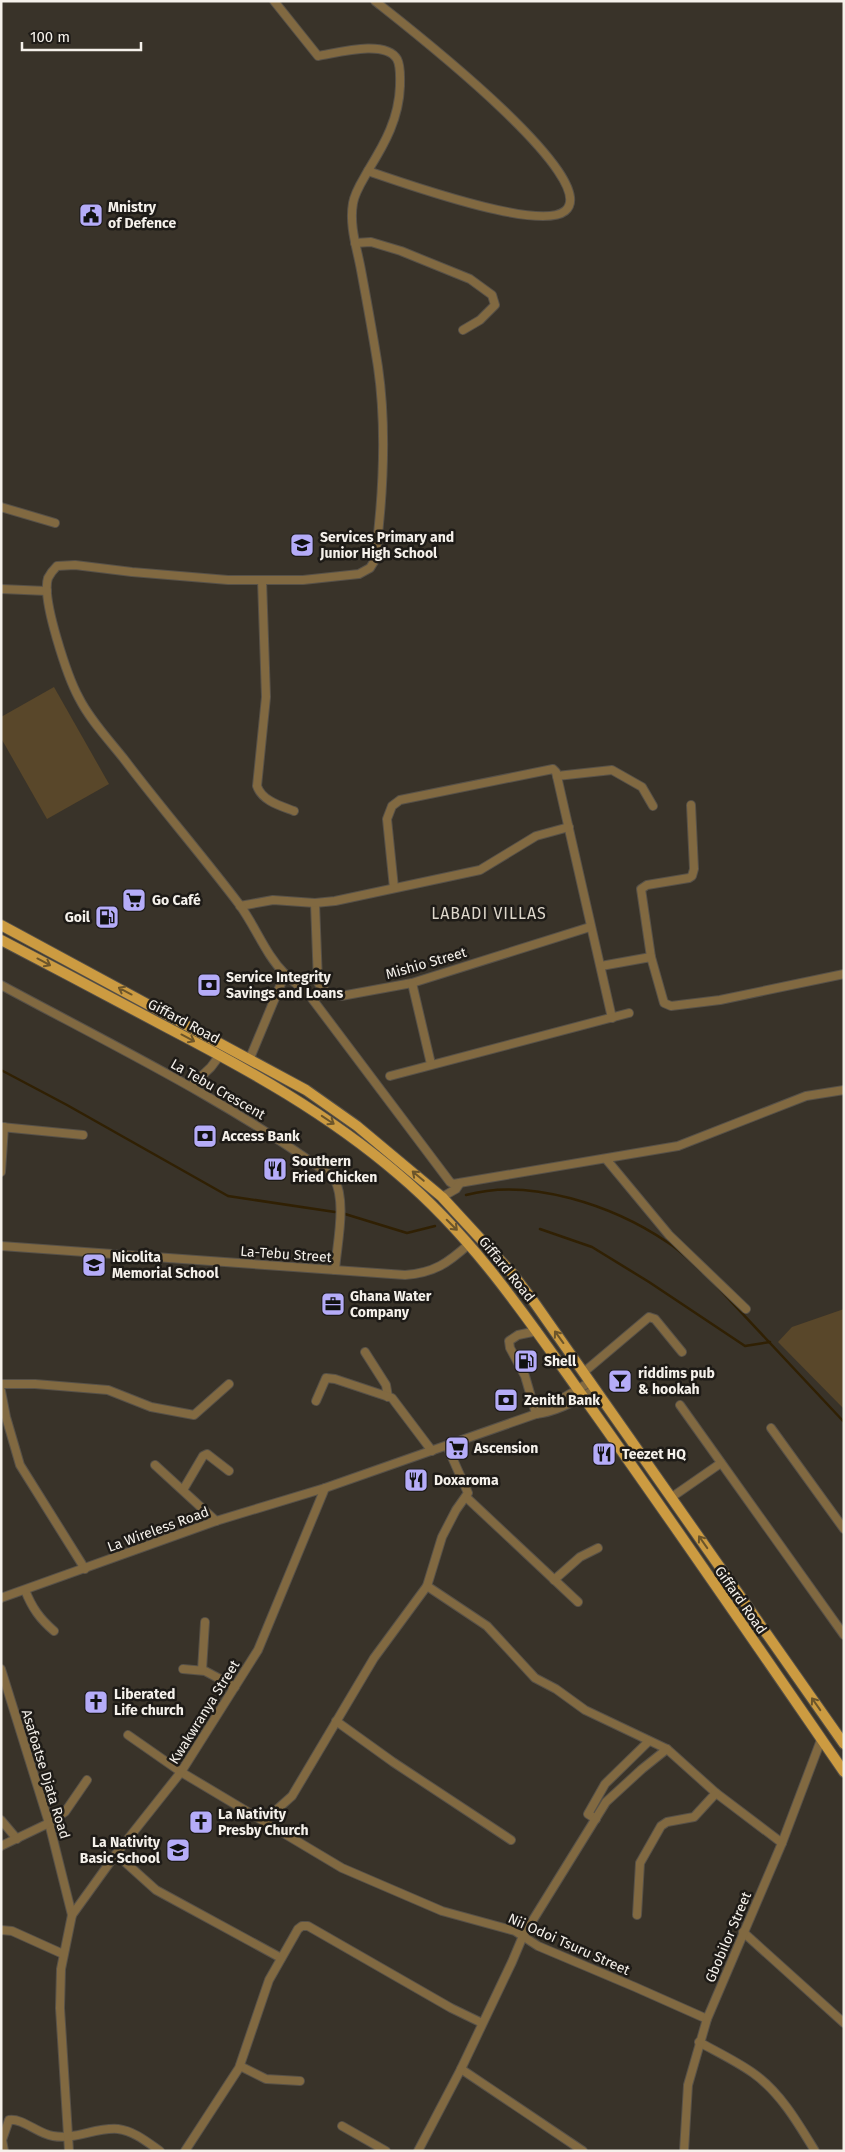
<svg xmlns="http://www.w3.org/2000/svg" width="845" height="2152" viewBox="0 0 845 2152" font-family="'Fira Sans',sans-serif">
<style>
.green{fill:#59472a}
.lines{fill:none;stroke-linecap:round;stroke-linejoin:round}
.stream{stroke:#302003;stroke-width:2.5}
.minor-casing{stroke:#575148;stroke-width:10}
.major-casing{stroke:#575148;stroke-width:12}
.minor{stroke:#816941;stroke-width:8}
.major{stroke:#cc9b41;stroke-width:10}
.oneway{stroke:#6c552a}
.labels{text-anchor:middle;stroke-width:5;stroke-linejoin:round;paint-order:stroke}
.poi-label{font-size:14px;font-weight:bold;fill:#f5f1eb;stroke:#1e1b17;text-anchor:start}
.street-label{font-size:14px;fill:#f5f1eb;stroke:#1e1b17}
.quarter-label{font-size:16px;letter-spacing:1px;fill:#ded7cb;stroke:#1e1b17}
</style>
<rect width="100%" height="100%" fill="#393329"/>
<g class="green">
<path d="M54,687L109,784L47,819L1,738V717Z"/>
<path d="M844,1309V1409L778,1342L792,1327Z"/>
</g>
<g class="lines">
<g class="stream">
<path d="M1,1070L67,1105L228,1196L335,1212"/>
<path d="M466,1195C530,1177 614,1206 667,1242C680,1250 691,1262 702,1272"/>
<path d="M345,1214L407,1233L435,1226"/>
<path d="M540,1229L592,1247L649,1282L745,1346L770,1342"/>
<path d="M710,1279L844,1422"/>
</g>
<g class="minor-casing">
<g id="minor">
<path d="M368,171C401,182 539,232 565,211C605,179 400,21 375,1"/>
<path d="M355,243L371,242L401,251L470,279L492,295L495,305L480,320L463,330"/>
<path d="M1,507L55,523"/>
<path d="M262,580L266,697L257,786C262,801 281,806 294,811"/>
<path d="M1,589L47,591"/>
<path d="M557,776L612,770L642,787L653,806"/>
<path d="M394,888L387,819L392,806L400,800L553,769L556,772L612,1018"/>
<path d="M315,903L318,982L322,990L341,996L412,983L590,927"/>
<path d="M240,906L273,900L315,903L335,901L480,870L536,836L569,827"/>
<path d="M651,957L641,889L647,885L689,878L692,876L694,869L691,805"/>
<path d="M601,966L651,957L664,1003L671,1006L720,1000L844,974"/>
<path d="M285,974L310,996L450,1182L453,1184L678,1146L806,1096L844,1090"/>
<path d="M412,983L431,1064"/>
<path d="M1,985C114,1046 230,1102 334,1178C347,1202 337,1243 335,1270"/>
<path d="M250,1058L285,974C265,954 256,927 239,904C202,855 161,808 124,759C109,740 90,720 79,698C68,678 41,599 48,578C50,574 54,569 57,566L75,565L132,572L228,580H303L359,574L370,568L375,560C383,498 387,429 378,367C373,335 367,302 361,270C357,248 349,226 353,203C355,191 363,180 369,169C385,143 399,118 400,86C400,78 401,66 397,59C385,39 337,53 318,56L274,1"/>
<path d="M390,1076L629,1013"/>
<path d="M191,1086L211,1067L220,1055"/>
<path d="M1,1127L83,1135"/>
<path d="M606,1159L669,1235L746,1309"/>
<path d="M1,1172L4,1127"/>
<path d="M442,1197L456,1189L460,1183"/>
<path d="M1,1246L405,1275C434,1273 448,1263 469,1244"/>
<path d="M365,1352L386,1385L388,1397"/>
<path d="M584,1372L649,1317L655,1319L682,1352"/>
<path d="M1,1384H35L108,1390L151,1407L194,1415L229,1384"/>
<path d="M1,1391L6,1417L20,1465L85,1569"/>
<path d="M316,1401L326,1378L335,1379L392,1398L432,1451"/>
<path d="M680,1405L844,1635"/>
<path d="M536,1414L525,1376L510,1348L509,1341L518,1335L537,1331"/>
<path d="M536,1414L590,1382"/>
<path d="M771,1428L844,1529"/>
<path d="M155,1465L216,1521"/>
<path d="M183,1490L203,1456L207,1454L229,1471"/>
<path d="M466,1497L578,1602"/>
<path d="M672,1497L721,1463"/>
<path d="M554,1580L580,1557L598,1548"/>
<path d="M427,1586L487,1626L535,1678L556,1689L585,1710L667,1749L716,1793L782,1843"/>
<path d="M25,1590C32,1608 40,1619 54,1631"/>
<path d="M1,1598L216,1521L325,1488"/>
<path d="M1,1669L49,1823L72,1915"/>
<path d="M183,1669L205,1671L235,1687"/>
<path d="M202,1670L205,1622"/>
<path d="M336,1721L393,1762L511,1840"/>
<path d="M128,1735L181,1772L342,1868L442,1911L515,1931L538,1946L635,1987L707,2019"/>
<path d="M596,1819L588,1814L605,1784L649,1741"/>
<path d="M1,1820L17,1839"/>
<path d="M264,1821L292,1796L374,1658L427,1586L442,1537L456,1510L468,1493L447,1446"/>
<path d="M1,1846L49,1823L65,1812L87,1780"/>
<path d="M116,1854L156,1890L281,1958"/>
<path d="M637,1915L640,1863L661,1826L667,1822L694,1817L716,1793"/>
<path d="M1,1930L12,1931L63,1954"/>
<path d="M743,1932L844,2023"/>
<path d="M699,2042C717,2052 736,2061 753,2073C780,2092 798,2123 815,2151"/>
<path d="M240,2066L266,2079L300,2081"/>
<path d="M461,2069L583,2151"/>
<path d="M342,2126L386,2151"/>
<path d="M4,2151L2,2140L9,2120C23,2118 38,2134 53,2136C75,2140 96,2127 118,2129C134,2131 147,2142 160,2151"/>
<path d="M69,2151L60,2008L61,1969L72,1915L116,1854L181,1772L258,1650L325,1488L536,1414C557,1412 578,1400 595,1389"/>
<path d="M185,2151L239,2068L269,1980L298,1929L302,1926H308L451,2008L482,2023"/>
<path d="M418,2151L461,2069L512,1962L523,1936L606,1802L642,1769L667,1749"/>
<path d="M684,2151L688,2085L707,2019L782,1843L821,1740"/>
</g>
</g>
<g class="major-casing">
<g id="major">
<path d="M1,925L306,1090L357,1126L442,1197L512,1273L534,1302L844,1744"/>
<path d="M1,940C57,969 112,998 168,1028C249,1070 328,1114 398,1174C474,1238 527,1318 584,1398C672,1521 758,1647 844,1772"/>
</g>
</g>
<use href="#minor" class="minor"/>
<use href="#major" class="major"/>
</g>
<defs><path id="oneway-shaft" d="M-6 0H5M1.5-3L5.5 0L1.5 3" fill="none" stroke-width="1.6" stroke-linecap="round" stroke-linejoin="round" transform="scale(1.25)"/></defs>
<g class="oneway">
<use href="#oneway-shaft" transform="translate(44 962) rotate(28)"/>
<use href="#oneway-shaft" transform="translate(125 991) rotate(-152)"/>
<use href="#oneway-shaft" transform="translate(188 1038) rotate(28)"/>
<use href="#oneway-shaft" transform="translate(328 1120) rotate(34)"/>
<use href="#oneway-shaft" transform="translate(418 1176) rotate(-140)"/>
<use href="#oneway-shaft" transform="translate(452 1225) rotate(45)"/>
<use href="#oneway-shaft" transform="translate(559 1337) rotate(-126)"/>
<use href="#oneway-shaft" transform="translate(703 1542) rotate(-125)"/>
<use href="#oneway-shaft" transform="translate(816 1704) rotate(-125)"/>
</g>
<defs>
<g id="civic-square" transform="scale(1.25)"><rect x="-9" y="-9" width="18" height="18" rx="4" fill="#b5acf8" stroke="#1e1b17"/><path d="M-.6-6.5H3V-4.5H.6V-3L4-1V1h2V6H-6V1h2V-1L-.6-3ZM-1.2 2.5V6h2.4V2.5Z" fill="#111"/></g>
<g id="school-square" transform="scale(1.25)"><rect x="-9" y="-9" width="18" height="18" rx="4" fill="#b5acf8" stroke="#1e1b17"/><path d="M0-5L7-2L0 1L-7-2ZM-4 1L0 2.5L4 1V4Q0 6-4 4Z" fill="#111"/></g>
<g id="supermarket-square" transform="scale(1.25)"><rect x="-9" y="-9" width="18" height="18" rx="4" fill="#b5acf8" stroke="#1e1b17"/><path d="M-6-5.5h2.5l.6 2H6L4.5 2H-2.5L-4.4-4H-6ZM-1.5 3.2a1.3 1.3 0 1 0 .1 0ZM3 3.2a1.3 1.3 0 1 0 .1 0Z" fill="#111"/></g>
<g id="fuel-square" transform="scale(1.25)"><rect x="-9" y="-9" width="18" height="18" rx="4" fill="#b5acf8" stroke="#1e1b17"/><path d="M-5.5-6h7V0h2V4h1.3V-2.5L3-4.5l.8-.8L6-3V5H2.5V1h-1V6h-7ZM-4.2-4.7v3.2H.2V-4.7Z" fill="#111"/></g>
<g id="bank-square" transform="scale(1.25)"><rect x="-9" y="-9" width="18" height="18" rx="4" fill="#b5acf8" stroke="#1e1b17"/><path d="M-6-4H6V4H-6ZM0-2.3a2.3 2.3 0 1 0 0 4.6a2.3 2.3 0 1 0 0-4.6Z" fill="#111"/></g>
<g id="restaurant-square" transform="scale(1.25)"><rect x="-9" y="-9" width="18" height="18" rx="4" fill="#b5acf8" stroke="#1e1b17"/><path d="M-5-6h1v4h1v-4h1v4h1v-4h1v5L-1.5 .5V6h-2V.5L-5-1ZM5-6V6H3V1.5H1.5Q1.5-4 5-6Z" fill="#111"/></g>
<g id="office-square" transform="scale(1.25)"><rect x="-9" y="-9" width="18" height="18" rx="4" fill="#b5acf8" stroke="#1e1b17"/><path d="M-6-3h4V-5.5h4V-3h4V5H-6ZM-1-4.5V-3h2v-1.5ZM-6 0V1H6V0Z" fill="#111"/></g>
<g id="bar-square" transform="scale(1.25)"><rect x="-9" y="-9" width="18" height="18" rx="4" fill="#b5acf8" stroke="#1e1b17"/><path d="M-6-5H6L.8 .8V4.5H3.5V6h-7V4.5H-.8V.8Z" fill="#111"/></g>
<g id="church-square" transform="scale(1.25)"><rect x="-9" y="-9" width="18" height="18" rx="4" fill="#b5acf8" stroke="#1e1b17"/><path d="M-1.2-6h2.4v3.5h3.3v2.4h-3.3V6h-2.4V-.1h-3.3v-2.4h3.3Z" fill="#111"/></g>
</defs>
<g fill-rule="evenodd">
<use href="#civic-square" x="91" y="215"/>
<use href="#school-square" x="302" y="545"/>
<use href="#supermarket-square" x="134" y="900"/>
<use href="#fuel-square" x="107" y="917"/>
<use href="#bank-square" x="209" y="985"/>
<use href="#bank-square" x="205" y="1136"/>
<use href="#restaurant-square" x="275" y="1169"/>
<use href="#school-square" x="94" y="1265"/>
<use href="#office-square" x="333" y="1304"/>
<use href="#fuel-square" x="526" y="1361"/>
<use href="#bar-square" x="620" y="1381"/>
<use href="#bank-square" x="506" y="1400"/>
<use href="#supermarket-square" x="457" y="1448"/>
<use href="#restaurant-square" x="604" y="1454"/>
<use href="#restaurant-square" x="416" y="1480"/>
<use href="#church-square" x="96" y="1702"/>
<use href="#church-square" x="201" y="1822"/>
<use href="#school-square" x="178" y="1850"/>
</g>
<g class="labels">
<g class="poi-label">
<text x="108" y="212">Mnistry<tspan x="108" dy="16">of Defence</tspan></text>
<text x="320" y="542">Services Primary and<tspan x="320" dy="16">Junior High School</tspan></text>
<text x="152" y="905">Go Café</text>
<text x="90" y="922" text-anchor="end">Goil</text>
<text x="226" y="982">Service Integrity<tspan x="226" dy="16">Savings and Loans</tspan></text>
<text x="222" y="1141">Access Bank</text>
<text x="292" y="1166">Southern<tspan x="292" dy="16">Fried Chicken</tspan></text>
<text x="112" y="1262">Nicolita<tspan x="112" dy="16">Memorial School</tspan></text>
<text x="350" y="1301">Ghana Water<tspan x="350" dy="16">Company</tspan></text>
<text x="544" y="1366">Shell</text>
<text x="638" y="1378">riddims pub<tspan x="638" dy="16">&amp; hookah</tspan></text>
<text x="524" y="1405">Zenith Bank</text>
<text x="474" y="1453">Ascension</text>
<text x="622" y="1459">Teezet HQ</text>
<text x="434" y="1485">Doxaroma</text>
<text x="114" y="1699">Liberated<tspan x="114" dy="16">Life church</tspan></text>
<text x="218" y="1819">La Nativity<tspan x="218" dy="16">Presby Church</tspan></text>
<text x="160" y="1847" text-anchor="end">La Nativity<tspan x="160" dy="16">Basic School</tspan></text>
</g>
<g class="street-label">
<text transform="translate(426 963) rotate(-16)" y="5">Mishio Street</text>
<text transform="translate(184 1021) rotate(28)" y="5">Giffard Road</text>
<text transform="translate(218 1089) rotate(30)" y="5">La Tebu Crescent</text>
<text transform="translate(286 1254) rotate(4)" y="5">La-Tebu Street</text>
<text transform="translate(507 1269) rotate(51)" y="5">Giffard Road</text>
<text transform="translate(158 1529) rotate(-20)" y="5">La Wireless Road</text>
<text transform="translate(741 1600) rotate(55)" y="5">Giffard Road</text>
<text transform="translate(204 1712) rotate(-58)" y="5">Kwakwranya Street</text>
<text transform="translate(46 1774) rotate(73)" y="5">Asafoatse Djata Road</text>
<text transform="translate(728 1937) rotate(-67)" y="5">Gbobilor Street</text>
<text transform="translate(569 1944) rotate(24)" y="5">Nii Odoi Tsuru Street</text>
</g>
<g class="quarter-label">
<text x="489" y="919">LABADI VILLAS</text>
</g>
</g>
<rect width="845" height="2152" fill="none" stroke="#f5f1eb" stroke-width="5"/>
<path d="M22 42v8h119v-8" fill="none" stroke="#f5f1eb" stroke-width="2.5"/>
<text x="30" y="42" font-size="15" fill="#f5f1eb" stroke="#1e1b17" stroke-width="4" paint-order="stroke">100 m</text>
</svg>
